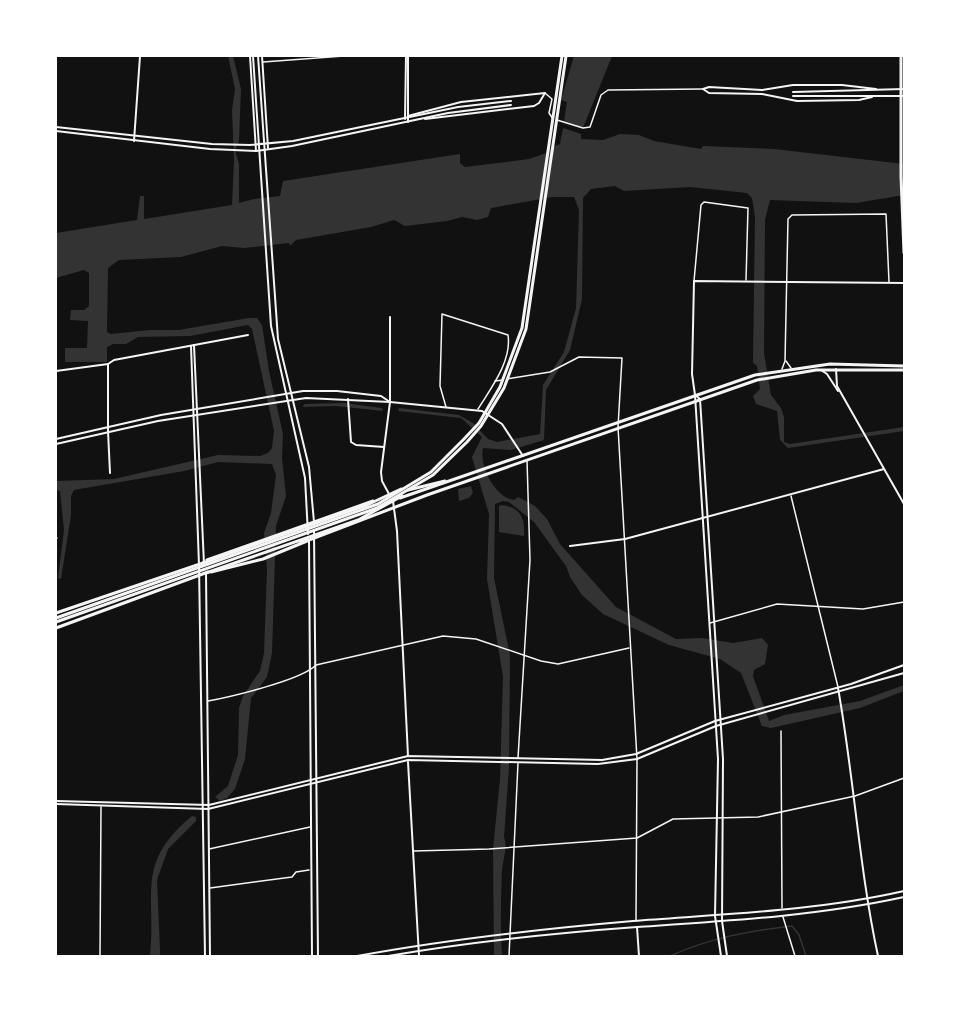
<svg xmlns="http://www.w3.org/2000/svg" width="960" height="1012" viewBox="0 0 960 1012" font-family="'Noto Sans',sans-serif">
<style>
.water{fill:#333}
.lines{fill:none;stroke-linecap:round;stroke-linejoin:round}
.stream{stroke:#333;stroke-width:1.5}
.minor{stroke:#f5f5f5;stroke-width:1.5}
.tertiary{stroke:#f5f5f5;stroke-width:2}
.secondary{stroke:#f5f5f5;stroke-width:2}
.primary{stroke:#f5f5f5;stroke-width:3}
.trunk{stroke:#f5f5f5;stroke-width:3}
</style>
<rect width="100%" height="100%" fill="#111"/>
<g class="water">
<path d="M228,56H233L241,89L239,140L235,150L239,164V203L254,199L280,196L283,181L460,154V163L465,167L529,159L549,152L550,148L560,144L563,128L581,134V139L603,140L620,134L639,135L654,141L701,149L703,146L774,149L904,164V195L856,203L770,200L765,220L764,353L771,395L781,408L784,417V442L790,444L904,427V431L788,448L780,440L777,411L756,404L753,396L760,389L757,366L753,363L755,217L752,198L747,193L690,187L624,191L615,186L591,189L583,198L582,299L570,350L546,390L544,440L511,450L483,448C479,467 496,498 514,500L518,497L535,506L547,519L560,544L616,607L676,639L702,638L733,643L762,638L768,645L765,664L754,670L753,676L769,721L784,715L860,701L904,685V691L860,708L771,728L762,726L741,673L720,659L669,645L603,614L582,595L570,577L566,566L534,522L509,502L503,501L495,504L494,578L510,655L509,767L504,837C508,848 503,858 502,870C501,899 500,927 502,956H494L493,849L500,779L503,677L487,579L489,514L472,457L482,437L461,418L398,411L399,408L459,415L473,423L488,439L497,442L540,434L543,385L564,352L576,308L579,210L574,197H552L491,208L488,217L477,220L462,217L447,221L405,226L394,220L371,227L296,240L290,246L289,243L244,248L222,246L181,257L119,260L108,268L107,332L111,334L150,330H179L249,318H257L262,325L269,371L283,434L282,458L286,496L276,526L272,653L267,677L251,698L245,759L235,789L227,798L220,801L215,797L228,786L238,755L239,708L243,696L260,671L264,653L267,569L264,533L271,513L276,475L272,464L218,462L184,471L74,490L71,496V515L61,579L58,578L64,530L60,491L56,490V481L114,479L218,455L260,456L268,453L272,448L274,431L252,329L248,325L190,336L138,337L126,344H113L107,347V362H65V348H87L88,321L70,320L71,310H84L89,306V273L84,270L56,278V233L137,220L140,196H144V219L232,205L234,160L232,110L235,89Z"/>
<path d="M574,56H612L583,128L564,121L567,102L561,100Z"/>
<path d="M344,403L382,408L383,411L336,406L303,407L304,404Z"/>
<path d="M471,486L473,493L469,498L459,501L458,489Z"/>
<path d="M502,505C521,508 525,518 524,536L499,532V506Z"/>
<path d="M192,816L196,817V821L168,849L157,880L160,950V956H150C157,894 134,864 192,816Z"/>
</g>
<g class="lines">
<path class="stream" d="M670,956C710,938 748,931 792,926L799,935L806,956"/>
<g class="minor">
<path d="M263,62L344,56"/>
<path d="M545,93L552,99L549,113L553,119"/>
<path d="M557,120L583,128L590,127L601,95L608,90L702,89"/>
<path d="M694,281L701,205L704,202L748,208L746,280"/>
<path d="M786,361L791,368"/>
<path d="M782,369L785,361L788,219L792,215L886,214L889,282"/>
<path d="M507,379L550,372L579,357L622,358L618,427L637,759L636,920"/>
<path d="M495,381L503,380"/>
<path d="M446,407L440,386L442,314L508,335C512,361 491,388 478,409"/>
<path d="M791,496L838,687"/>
<path d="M56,538H57"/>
<path d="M710,623L777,604L863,609L904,602"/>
<path d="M208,701C230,697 302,680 316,665L443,636L476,639L541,661L558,664L629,648"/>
<path d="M781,731L782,908"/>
<path d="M518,758L530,560L527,460"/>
<path d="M209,849L310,827"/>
<path d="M414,851L489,849L637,838L673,819L758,817L855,796L904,778"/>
<path d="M210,888L292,877L296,872L309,870"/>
<path d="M783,917L795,956"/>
<path d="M100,956L101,807"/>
<path d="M509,956L518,763"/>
</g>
<g class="tertiary">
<path d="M250,56L256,151"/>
<path d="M262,56L268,148"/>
<path d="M703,89L709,93L762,94L797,101L859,100L872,97"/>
<path d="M703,89L709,87L762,90L793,85H842L876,89"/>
<path d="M408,116L461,102L545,93L539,103L534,106L425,119"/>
<path d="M405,119L406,56"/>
<path d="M408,122V56"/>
<path d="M134,141L140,56"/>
<path d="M194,345L204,564"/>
<path d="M191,346L199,565L205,956"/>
<path d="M108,364V431L110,473"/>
<path d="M836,369L837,386L904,504"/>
<path d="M821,370L827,374L838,391"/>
<path d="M56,371L108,364L114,360L248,335"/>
<path d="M695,395L692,374L694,281L904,283"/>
<path d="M348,399L351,442L356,445L384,447"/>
<path d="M56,439L161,415L303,391H337L381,396L390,402"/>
<path d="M56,444L158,421L306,398L390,402L482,411L502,424L523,456"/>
<path d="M389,494L382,481L381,472L390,402V317"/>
<path d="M393,501L397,531L408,756"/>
<path d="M570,546L625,539L884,469"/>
<path d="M206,573L210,956"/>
<path d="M838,688C854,777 859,868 878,956"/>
<path d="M408,762L419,956"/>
<path d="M56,801L209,805L408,756L602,760L636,754L715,721L851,684L904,665"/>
<path d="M56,804L208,809L408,760L598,764L637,759L716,726L904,673"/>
<path d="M637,927L639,956"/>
</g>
<g class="secondary">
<path d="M253,56L271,326L305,478L308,534"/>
<path d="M258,56L278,339L309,467L314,522"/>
<path d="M793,92L904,89"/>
<path d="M793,96H904"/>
<path d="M56,127L212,144L250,145L293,141L458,107L511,101"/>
<path d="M56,131L210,149L256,151L292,146L448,113L511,105"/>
<path d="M695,395L700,399L723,759L722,921L727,956"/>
<path d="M695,395L718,759L715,916L721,956"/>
<path d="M314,530L318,956"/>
<path d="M309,540L312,956"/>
<path d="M357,956C449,939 540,929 633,921C723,914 816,911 904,891"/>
<path d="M388,956C471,942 554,933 637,927C726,921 817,916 904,897"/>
</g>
<g class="primary">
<path d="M408,490L445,481"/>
<path d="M400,498L755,375L830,364L904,366"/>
<path d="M299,541L309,540L427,495L757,380L816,370H904"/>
<path d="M207,560L373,501"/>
<path d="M211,572L263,559L307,541"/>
<path d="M56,613L203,563"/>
<path d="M56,628L208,572"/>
</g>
<g class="trunk">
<path d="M901,56V176L904,253"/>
<path d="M203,563L367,505L401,489"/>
<path d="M206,573L358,520L402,496"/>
<path d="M56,618L378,504L431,472L464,439L479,423L500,387L522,328L562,56"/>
<path d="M56,622L377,508L433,475L467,442L481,426L504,388L526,329L566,56"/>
</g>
</g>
<rect width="960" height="1012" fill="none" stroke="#ffffff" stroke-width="114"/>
</svg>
